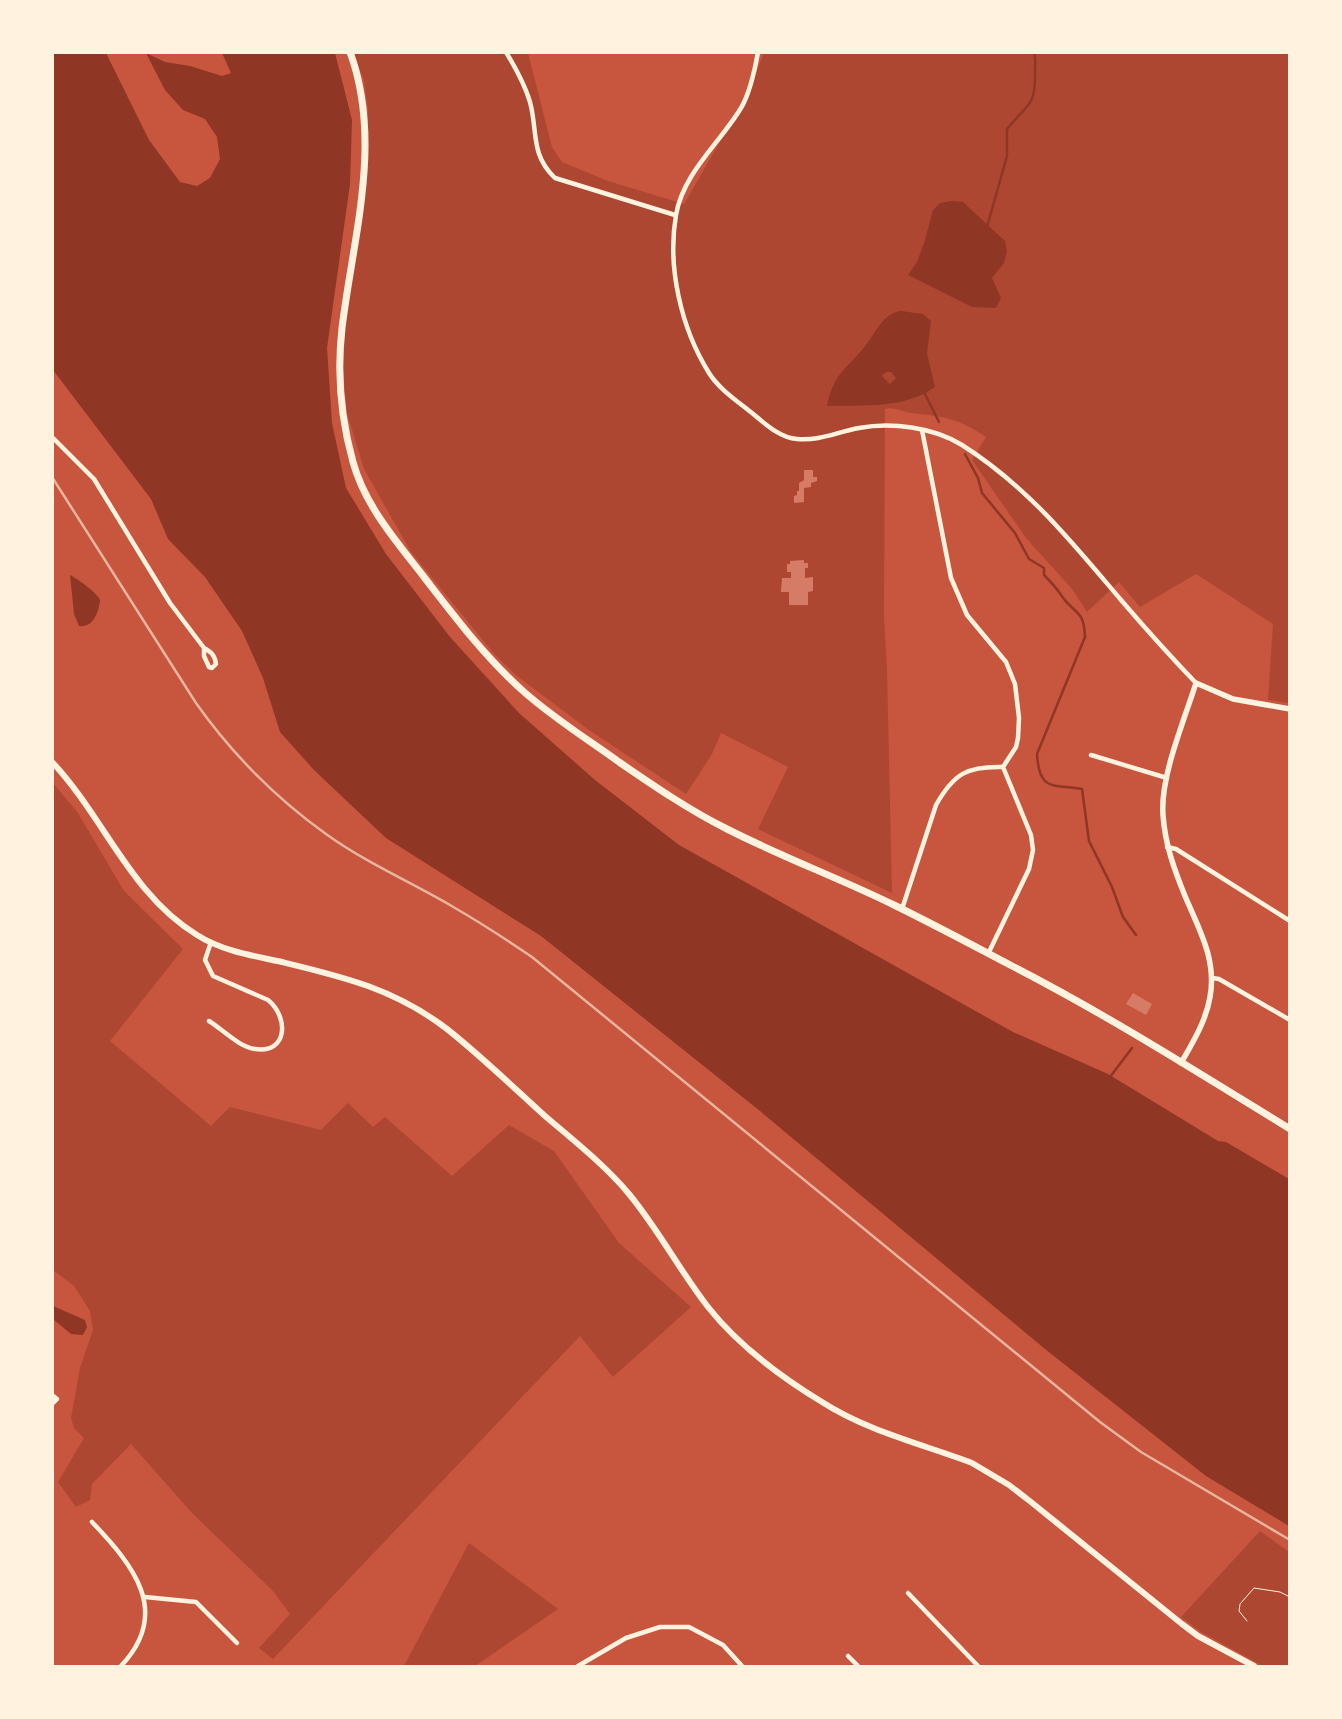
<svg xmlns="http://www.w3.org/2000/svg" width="1342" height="1719" viewBox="0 0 1342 1719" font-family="Roboto,sans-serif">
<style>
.green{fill:#ae4732}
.water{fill:#8f3625;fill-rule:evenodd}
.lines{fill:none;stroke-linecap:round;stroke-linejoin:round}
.stream{stroke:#8f3625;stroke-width:2.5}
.building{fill:#d67c66}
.path{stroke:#fff3e0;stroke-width:1}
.minor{stroke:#fff3e0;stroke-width:4.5}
.tertiary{stroke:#fff3e0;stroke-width:5.5}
.secondary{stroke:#fff3e0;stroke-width:6}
.primary{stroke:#fff3e0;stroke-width:7}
.rail{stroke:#e9b49f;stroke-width:2.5}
</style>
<rect width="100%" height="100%" fill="#c8553d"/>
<g class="green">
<path d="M353,53H528L552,147L562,162L608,181L684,204L747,95L764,53H1289V703L1268,700L1273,624L1196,574L1140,607L1119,582L1087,612L1072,589L1026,538L972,460L986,437C958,418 944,417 912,413C903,412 894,406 885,409L884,616L887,670L892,893L758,829L788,767L721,733L712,754L686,794L589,730L517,676L495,655L411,552L364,469L347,413L343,369L346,308L356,256L368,110L364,80Z"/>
<path d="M53,783L78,813L124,891L183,949L110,1041L211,1126L230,1107L321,1130L348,1103L373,1127L385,1117L452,1176L509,1125L554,1151L619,1243L691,1307L613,1377L580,1336L273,1659L259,1648L290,1614L272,1590L192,1513L131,1444L92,1484L90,1500L76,1507L58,1482L84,1438L74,1428L71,1418L80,1368L93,1330L90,1311L74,1286L53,1270Z"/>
<path d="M1260,1531L1289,1552V1666H1263L1201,1632L1181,1617Z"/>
<path d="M469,1543L558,1609L475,1666H404Z"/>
</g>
<g class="water">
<path d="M53,52L106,53L149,140L180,182L197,186L210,178L220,159L217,137L205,119L183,110L165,90L146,53L165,62L190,66L222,76L231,73L222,53H335L352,120L350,184L327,348L332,423L346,488L386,554L450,637L519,713L595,780L679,845L1013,1032L1108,1074L1218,1141L1226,1142L1289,1179V1526L1206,1476L1045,1349L760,1111L541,936L386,838L314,770L280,732L263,678L242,631L205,577L168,539L151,499L53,370Z"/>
<path d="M952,201L963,202L1005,241L1007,251L1004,263L992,278L1001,298L996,308L972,307L908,275L917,262L924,243L933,210L940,203Z"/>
<path d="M901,311L923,314L931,321L927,353L935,387C905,409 862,405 827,406C834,372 847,369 866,345C876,332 883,313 901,311ZM886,372H891L896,378L890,384L882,376Z"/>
<path d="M70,575C78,579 97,593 100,600C99,612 93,628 79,626L74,614Z"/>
<path d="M53,1306L85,1320L87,1327L83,1335L71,1334L53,1319Z"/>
</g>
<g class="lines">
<g class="stream">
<path d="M987,227L1007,156V129C1027,104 1036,107 1035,72C1035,65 1036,59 1034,52"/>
<path d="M924,392L939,422"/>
<path d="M965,454L978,478L982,493L1015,533L1029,559L1044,568V575C1052,583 1055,586 1061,595C1074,615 1084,608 1085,637L1037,754C1039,792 1053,784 1082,789L1089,841L1112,887L1123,917L1136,935"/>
<path d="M1110,1077L1132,1048"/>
</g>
</g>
<g class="building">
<path d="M804,470H813V477H817V481L811,483V487L804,488V502L794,503V496L797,495V491H799V483L804,480Z"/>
<path d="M804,560V563H808V568H805V578L813,577V591L808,592V605H789V592H781L782,578H791V572H787V564H790V561Z"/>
<path d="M1133,993L1152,1004L1146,1015L1126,1004Z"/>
</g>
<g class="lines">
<path class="path" d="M1247,1621L1239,1611L1240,1604L1254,1588L1280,1592L1290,1597"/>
<g class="minor">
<path d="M506,52C515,67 525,85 530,102C538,132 530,154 555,178L675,215"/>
<path d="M758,52C755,69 750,93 741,108C720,143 683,173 676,215C667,267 681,328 709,373C719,389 737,401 752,413C764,423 780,438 797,439C820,441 837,432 859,428C891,422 933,427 962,445C1028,487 1071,541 1121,600C1145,628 1170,656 1196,683"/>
<path d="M922,430L951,578L967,615L1006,662L1015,684L1019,718L1018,738L1016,747L1003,767L1031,835L1033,850L1029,869L988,954"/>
<path d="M52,437L94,479L170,603L204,648C211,652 215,655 216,664L212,668L209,667L204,656V648"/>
<path d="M1091,755L1167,778"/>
<path d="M1167,847L1176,849L1290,921"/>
<path d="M902,909L936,805C954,773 968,766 1003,767"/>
<path d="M1212,978L1219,979L1290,1020"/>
<path d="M209,1021C222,1029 239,1047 255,1049C288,1054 289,1017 268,1000L213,976L205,960L211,942"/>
<path d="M52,1395L57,1399L52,1404"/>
<path d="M92,1522C133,1565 172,1612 121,1666"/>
<path d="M908,1593L978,1666"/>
<path d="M145,1597L196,1602L237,1643"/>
<path d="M848,1656L858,1666"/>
<path d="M578,1666L626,1638L660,1627H689L723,1645L742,1666"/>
</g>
<path class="tertiary" d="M1181,1063C1193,1042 1206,1021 1210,997C1217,960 1199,929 1185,896C1174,869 1165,844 1163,815C1160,777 1184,721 1196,683L1233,699L1290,709"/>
<path class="secondary" d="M52,762C104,817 130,894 197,935C222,951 254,956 282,962C344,977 395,989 447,1029C481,1056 513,1087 545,1116C573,1140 606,1166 629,1194C658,1229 680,1271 708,1307C738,1345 781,1377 822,1402C867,1431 922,1444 972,1463L1009,1485L1031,1502L1182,1624L1198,1636L1254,1666"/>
<path class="primary" d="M350,52C383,142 353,237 342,328C337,372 341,419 353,462C365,506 397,542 424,577C455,617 485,657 523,691C552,717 587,739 619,762C654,786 689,810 727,829C782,857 839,878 894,905C935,925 974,946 1014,967C1109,1016 1199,1073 1290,1129"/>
<path class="rail" d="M52,477L196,703C232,754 276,798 326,834C366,863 413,883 455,908C481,923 507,940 532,957L1100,1422L1141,1452L1290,1540"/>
</g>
<rect width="1342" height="1719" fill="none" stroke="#fff3e0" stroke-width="108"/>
</svg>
